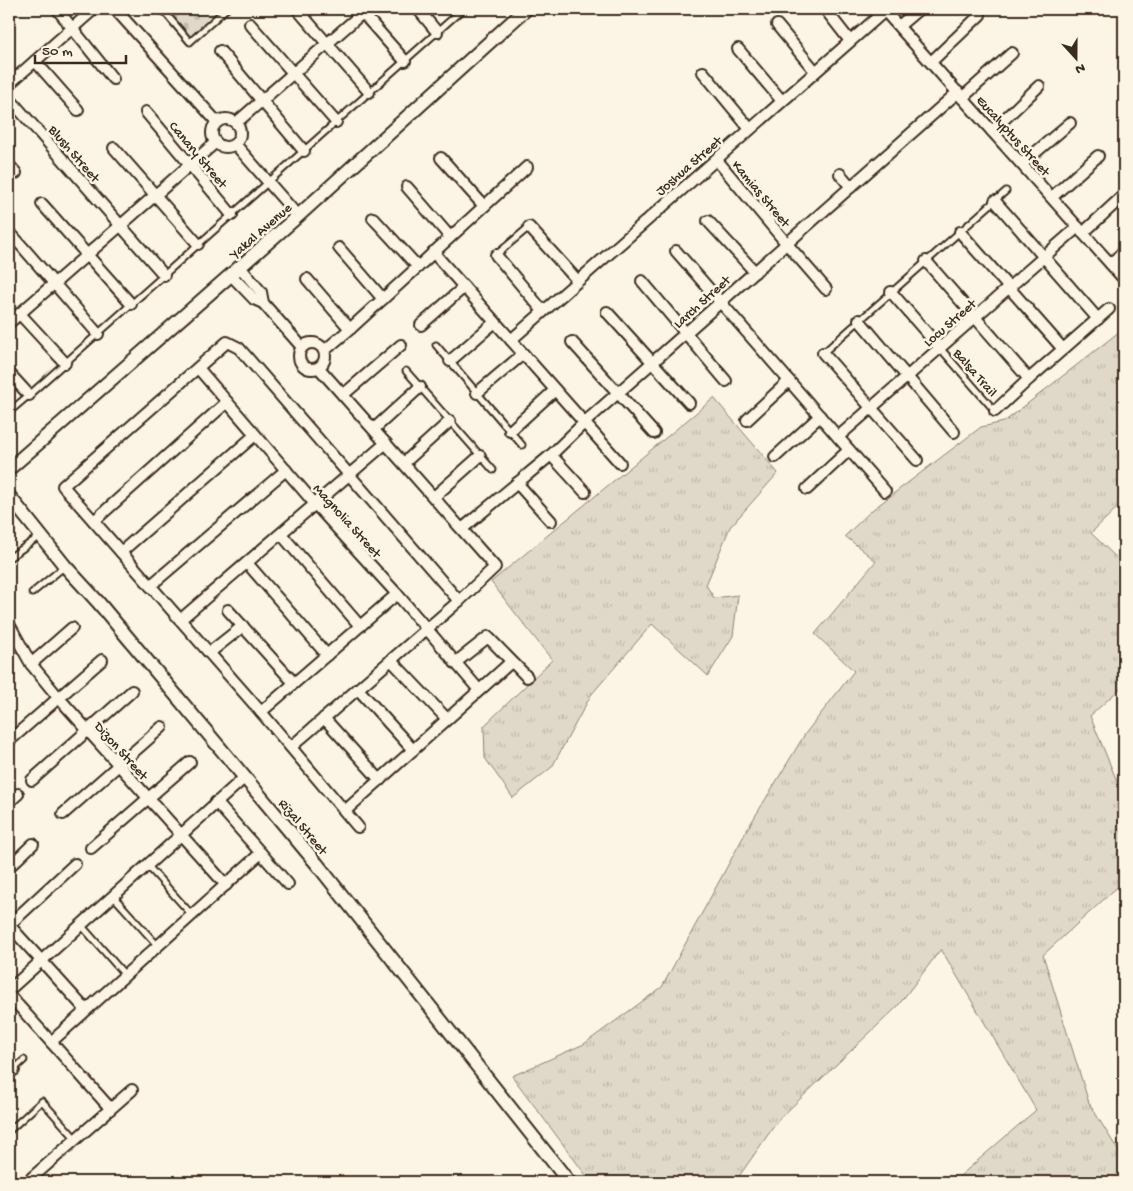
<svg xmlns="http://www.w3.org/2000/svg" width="1133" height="1191" viewBox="0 0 1133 1191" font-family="'Gochi Hand',sans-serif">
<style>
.grass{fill:url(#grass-tufts);stroke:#8e8173}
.cemetery{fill:url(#cemetery-stones);stroke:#8e8173}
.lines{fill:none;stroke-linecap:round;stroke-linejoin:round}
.service-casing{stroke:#3b2a1e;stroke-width:9}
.minor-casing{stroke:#3b2a1e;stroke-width:14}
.tertiary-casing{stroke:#3b2a1e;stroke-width:16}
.service{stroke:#fcf5e5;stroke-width:5}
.minor{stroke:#fcf5e5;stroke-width:10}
.tertiary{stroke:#fcf5e5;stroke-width:12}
.labels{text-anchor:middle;stroke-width:5;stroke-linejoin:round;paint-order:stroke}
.street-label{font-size:14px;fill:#3b2a1e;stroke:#fcf5e5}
</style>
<defs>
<pattern id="grass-tufts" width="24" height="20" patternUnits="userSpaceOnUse" patternTransform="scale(1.25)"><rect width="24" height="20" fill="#e0d8c8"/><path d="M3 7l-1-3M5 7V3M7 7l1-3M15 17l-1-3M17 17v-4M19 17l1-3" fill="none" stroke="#c1baab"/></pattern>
<pattern id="cemetery-stones" width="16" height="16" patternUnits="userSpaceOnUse" patternTransform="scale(1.25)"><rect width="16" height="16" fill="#e0d8c8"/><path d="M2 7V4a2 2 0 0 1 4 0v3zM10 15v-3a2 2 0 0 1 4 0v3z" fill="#c1baab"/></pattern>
</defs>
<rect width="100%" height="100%" fill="#fcf5e5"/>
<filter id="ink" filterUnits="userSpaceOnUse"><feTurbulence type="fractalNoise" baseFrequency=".02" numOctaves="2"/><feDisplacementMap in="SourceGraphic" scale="10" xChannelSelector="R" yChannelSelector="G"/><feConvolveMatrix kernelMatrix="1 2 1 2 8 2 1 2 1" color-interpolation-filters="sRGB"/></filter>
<g filter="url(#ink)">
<g class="grass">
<path d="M1124,328V501L1091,533L1124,565V685L1090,716L1124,798V881L1043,955L1089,1103L1124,1160V1175L1115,1182H953L1036,1110L941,949L897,1007L779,1119L735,1182H591L512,1076L584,1044L662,987L748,828L805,734L854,671L815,634L876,561L845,536L872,510L981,427L1004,422Z"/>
<path d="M714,398L778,473L730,527L706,585L714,598L738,595L733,636L708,676L652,624L591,695L552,767L513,798L485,758L484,726L552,660L491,582Z"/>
</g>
<path class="cemetery" d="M160,9H233L191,45Z"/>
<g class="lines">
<g class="service-casing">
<g id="service">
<path d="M162,9L190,42L226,9"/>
<path d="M496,255L529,227"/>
<path d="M436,345L522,445"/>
<path d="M940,348L995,411"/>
<path d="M823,353L1006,191"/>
<path d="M406,371L493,470"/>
<path d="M9,412L29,395L463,9"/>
<path d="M9,558L40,536"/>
<path d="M32,593L65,566"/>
<path d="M147,865L192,915"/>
<path d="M113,896L158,946"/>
<path d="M81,925L125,975"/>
<path d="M9,1074L24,1060"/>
<path d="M9,1131L42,1101L76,1139"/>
</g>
</g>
<g class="minor-casing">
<g id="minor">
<path d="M57,9L113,79"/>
<path d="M115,9L217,122"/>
<path d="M297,9L369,92"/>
<path d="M359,9L405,61"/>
<path d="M418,9L437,32"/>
<path d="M825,9L850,41"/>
<path d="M883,9L1124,279"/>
<path d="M250,24L336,122"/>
<path d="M777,25L815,71"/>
<path d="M899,26L919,9"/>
<path d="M738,49L782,101"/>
<path d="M220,51L304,151"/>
<path d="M35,61L78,110"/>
<path d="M931,62L980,15"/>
<path d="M703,72L750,129"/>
<path d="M9,84L94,9"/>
<path d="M9,98L164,275"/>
<path d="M962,98L1012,53"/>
<path d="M146,112L232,215"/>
<circle cx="226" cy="133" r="14"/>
<path d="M236,123L367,9"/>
<path d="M992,131L1039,86"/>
<path d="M235,144L298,216"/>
<path d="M114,148L198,244"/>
<path d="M441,158L484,206"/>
<path d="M716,159L787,244L826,289"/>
<path d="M1022,164L1070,123"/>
<path d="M9,165L16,173"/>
<path d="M840,174L851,187"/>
<path d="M407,187L450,237"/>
<path d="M1052,197L1098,156"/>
<path d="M995,201L1098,319"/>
<path d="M42,204L131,304"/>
<path d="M373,218L418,267"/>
<path d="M708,221L755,272"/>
<path d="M529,227L577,280"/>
<path d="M960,232L1063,349"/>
<path d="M1083,233L1124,195"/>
<path d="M13,236L98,334"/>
<path d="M339,248L383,299"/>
<path d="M676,251L885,491"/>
<path d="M433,252L620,463"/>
<path d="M496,255L543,311"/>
<path d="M926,261L1029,379"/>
<path d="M1111,264L1124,251"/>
<path d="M240,267L261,292L263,303"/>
<path d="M231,275L254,299L263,303L302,347"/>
<path d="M307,279L350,329"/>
<path d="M642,281L726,381"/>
<path d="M891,292L940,348"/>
<path d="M607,312L689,403"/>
<path d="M20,314L65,363"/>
<path d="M859,320L954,432"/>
<path d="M9,323L216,142"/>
<path d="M421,325L464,287"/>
<path d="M511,340L887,9"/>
<path d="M572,342L654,433"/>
<circle cx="312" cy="356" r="13"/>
<path d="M324,351L350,329L527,167"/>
<path d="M823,353L917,460"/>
<path d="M450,361L495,322"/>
<path d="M198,368L315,504L397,594L479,690"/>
<path d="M9,373L29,395"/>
<path d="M477,393L523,354"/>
<path d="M343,395L401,345"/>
<path d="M995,411L1029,379L1109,309"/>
<path d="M747,420L789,381"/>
<path d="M374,429L420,387"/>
<path d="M510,431L555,390"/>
<path d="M838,437L1078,227"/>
<path d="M551,455L585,492"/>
<path d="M775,457L820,416"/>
<path d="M404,463L450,421"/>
<path d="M517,483L551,521"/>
<path d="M807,489L849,450"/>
<path d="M434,497L480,456"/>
<path d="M94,521L227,402"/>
<path d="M462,529L551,455L584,423L958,92"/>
<path d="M281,534L360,626"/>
<path d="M121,552L255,435"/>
<path d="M247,563L327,655"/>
<path d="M150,586L286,470"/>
<path d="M228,610L294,683"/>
<path d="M180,620L386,443"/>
<path d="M9,624L31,664L58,697L226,885"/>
<path d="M209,653L243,626"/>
<path d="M391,660L447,719"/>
<path d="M455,663L488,637L527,677"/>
<path d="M31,664L72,628"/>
<path d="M358,689L413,750"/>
<path d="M261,712L397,594"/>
<path d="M324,718L380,780"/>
<path d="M9,741L102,660"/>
<path d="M291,747L459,601L495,567L319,368"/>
<path d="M32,780L132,691"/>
<path d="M9,802L18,794"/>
<path d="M216,802L288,884"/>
<path d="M345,811L511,662"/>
<path d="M63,814L162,727"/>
<path d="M358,827L261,712L63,486L227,342L239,348L459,601"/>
<path d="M91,848L190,762"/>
<path d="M9,867L33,844"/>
<path d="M9,925L86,1010"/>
<path d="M9,925L75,864"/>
<path d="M9,990L244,778"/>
<path d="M9,995L110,1108"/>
<path d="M51,1042L261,853"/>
<path d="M9,1065L14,1070"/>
<path d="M27,1182L132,1090"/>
</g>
</g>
<g class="tertiary-casing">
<g id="tertiary">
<path d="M9,469L298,216L526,9"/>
<path d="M9,496L65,566L98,602L317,864L569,1182"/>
</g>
</g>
<use href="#service" class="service"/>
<use href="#minor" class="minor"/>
<use href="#tertiary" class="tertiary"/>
</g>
</g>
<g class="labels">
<g class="street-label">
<text transform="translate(1014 135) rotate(48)" y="5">Eucalyptus Street</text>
<text transform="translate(75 153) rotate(49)" y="5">Blush Street</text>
<text transform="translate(199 154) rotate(50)" y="5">Canary Street</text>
<text transform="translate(688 165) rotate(-41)" y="5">Joshua Street</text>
<text transform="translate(762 193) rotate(50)" y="5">Kamias Street</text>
<text transform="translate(260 230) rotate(-41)" y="5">Yakal Avenue</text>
<text transform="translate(701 301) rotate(-42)" y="5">Larch Street</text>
<text transform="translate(949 322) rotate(-41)" y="5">Locu Street</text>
<text transform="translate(976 372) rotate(49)" y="5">Balsa Trail</text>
<text transform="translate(348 520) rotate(48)" y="5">Magnolia Street</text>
<text transform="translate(122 750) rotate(48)" y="5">Dizon Street</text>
<text transform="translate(304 826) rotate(50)" y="5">Rizal Street</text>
</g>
</g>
<rect width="1133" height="1191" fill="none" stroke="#fcf5e5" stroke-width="30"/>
<rect x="15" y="15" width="1103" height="1161" fill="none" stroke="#3b2a1e" stroke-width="2" filter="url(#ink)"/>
<g transform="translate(1076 58) rotate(159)" stroke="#fcf5e5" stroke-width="4" paint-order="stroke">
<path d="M0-4L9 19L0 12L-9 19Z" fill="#3b2a1e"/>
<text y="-8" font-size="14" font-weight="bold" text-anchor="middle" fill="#3b2a1e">N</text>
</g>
<path d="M35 55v8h91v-8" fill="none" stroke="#3b2a1e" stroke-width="2.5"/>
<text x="42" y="55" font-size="15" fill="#3b2a1e" stroke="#fcf5e5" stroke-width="4" paint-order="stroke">50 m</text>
</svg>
